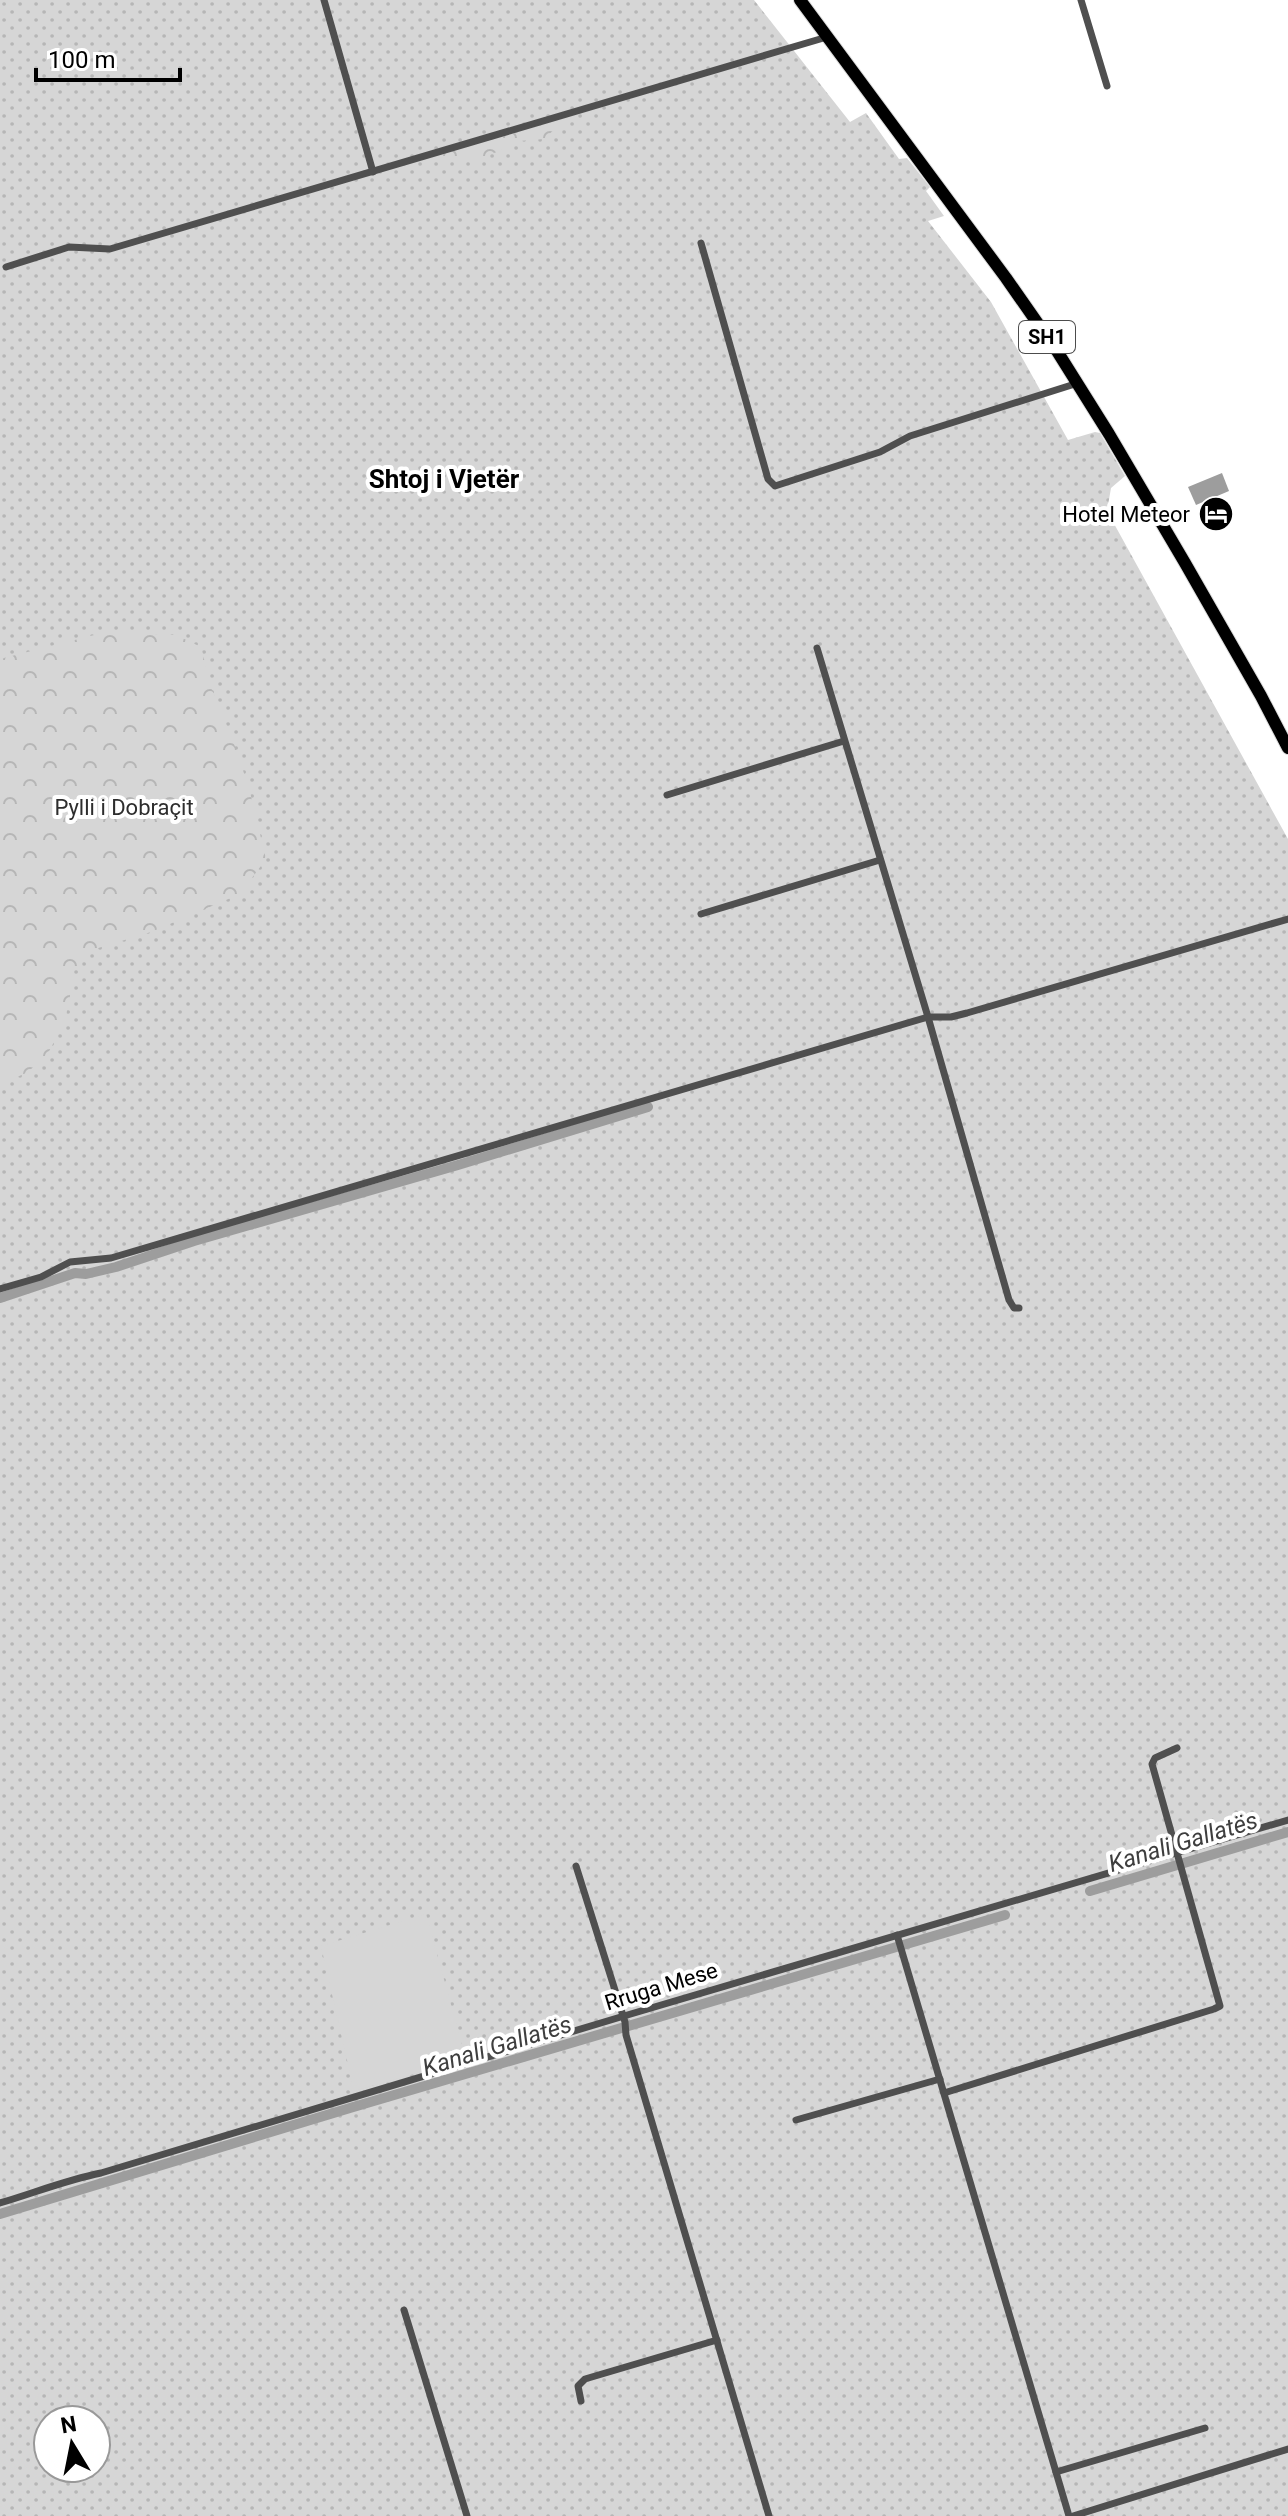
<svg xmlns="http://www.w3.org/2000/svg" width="1288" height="2516" viewBox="0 0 1288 2516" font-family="Roboto,sans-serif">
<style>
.green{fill:url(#green-dots);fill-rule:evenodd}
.forest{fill:url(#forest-crowns)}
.pitch{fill:#d6d6d6}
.water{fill:#9d9d9d}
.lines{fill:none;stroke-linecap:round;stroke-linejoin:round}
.canal{stroke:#9d9d9d;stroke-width:10}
.primary-casing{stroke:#dbdbdb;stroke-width:14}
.minor{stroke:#4f4f4f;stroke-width:7}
.primary{stroke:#000;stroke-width:12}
.labels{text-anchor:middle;stroke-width:8;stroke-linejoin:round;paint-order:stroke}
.shield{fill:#fff;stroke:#4c4c4c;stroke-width:2}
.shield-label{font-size:20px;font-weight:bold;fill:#000}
.poi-label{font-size:22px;fill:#000;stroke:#fff;text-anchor:end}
.park-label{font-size:22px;fill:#2d2d2d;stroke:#fff}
.street-label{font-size:22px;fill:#000;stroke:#fff}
.water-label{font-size:24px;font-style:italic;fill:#3e3e3e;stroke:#fff}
.quarter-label{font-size:26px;font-weight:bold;fill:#000;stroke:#fff}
</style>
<defs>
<pattern id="green-dots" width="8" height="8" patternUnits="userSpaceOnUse" patternTransform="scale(2)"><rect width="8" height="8" fill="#d6d6d6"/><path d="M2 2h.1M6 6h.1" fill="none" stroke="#b6b6b6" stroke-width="1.8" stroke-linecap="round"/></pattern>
<pattern id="forest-crowns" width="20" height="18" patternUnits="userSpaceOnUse" patternTransform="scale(2)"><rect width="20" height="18" fill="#d6d6d6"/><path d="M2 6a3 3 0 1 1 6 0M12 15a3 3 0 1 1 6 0" fill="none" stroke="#b6b6b6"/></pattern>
</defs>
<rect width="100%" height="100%" fill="#fff"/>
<path class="green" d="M0,0H754L850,122L866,113L899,159L907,158L930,187L926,191L944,216L928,221L991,302L1068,440L1095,432L1100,433L1125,476L1111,488L1107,511L1288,839V2516H0ZM48,2420H96V2468H48Z"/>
<g class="forest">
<path d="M561,120L568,124L558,126L544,139L519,141L497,152L464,163L457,160L443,163L441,156L442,154Z"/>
<path d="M106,632L176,635L201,647L211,687L233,741L249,788L266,859L240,894L151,932L95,949L74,970L65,1022L48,1053L28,1072L0,1085V659Z"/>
</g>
<path class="pitch" d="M426,1914L466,2059L354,2091L321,1946Z"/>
<path class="water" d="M1222,473L1229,491L1196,505L1188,487Z"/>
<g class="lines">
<g class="canal">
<path d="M0,1298L75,1273L86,1274L116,1267L194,1241L458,1165L648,1107"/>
<path d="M1090,1891L1288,1832"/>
<path d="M0,2214L350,2108L1005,1915"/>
</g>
<g class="primary-casing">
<path id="primary" d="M800,0L1006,278L1057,351L1109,434L1185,563L1261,696L1288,748"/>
</g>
<g class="minor">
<path d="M324,0L373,172"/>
<path d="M1081,0L1107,86"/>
<path d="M701,243L768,479L775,486L880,452L910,436L1078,383"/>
<path d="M6,267L69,247L110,249L827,37"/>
<path d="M817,648L928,1017L1009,1300L1014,1308H1019"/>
<path d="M667,795L844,741"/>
<path d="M701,914L880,860"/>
<path d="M0,1289L41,1277L70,1262L111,1258L928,1017H951L967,1013L1288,919"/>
<path d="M576,1866L625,2022L626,2035L769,2516"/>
<path d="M897,1935L1069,2516"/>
<path d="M944,2093L1214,2009L1220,2006L1152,1764L1155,1758L1177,1748"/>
<path d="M796,2120L940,2079"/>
<path d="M0,2203C34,2193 66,2180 101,2173L624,2016L1288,1820"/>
<path d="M404,2310L467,2516"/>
<path d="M581,2401L578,2386L585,2379L717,2340"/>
<path d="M1056,2472L1205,2428"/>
<path d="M1073,2516L1288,2449"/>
</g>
<use href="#primary" class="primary"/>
</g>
<defs>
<g id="hotel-disc" transform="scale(1.8)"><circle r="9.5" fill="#000" stroke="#fff"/><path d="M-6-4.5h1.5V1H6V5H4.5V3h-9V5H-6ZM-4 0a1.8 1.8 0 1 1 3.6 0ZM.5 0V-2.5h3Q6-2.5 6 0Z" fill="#fff"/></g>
</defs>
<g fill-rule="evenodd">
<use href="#hotel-disc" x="1216" y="514"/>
</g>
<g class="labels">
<rect class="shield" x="1019" y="321" width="56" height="32" rx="6"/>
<g class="shield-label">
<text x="1047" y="344">SH1</text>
</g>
<g class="poi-label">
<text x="1190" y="522">Hotel Meteor</text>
</g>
<g class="park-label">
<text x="124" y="815">Pylli i Dobraçit</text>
</g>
<g class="street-label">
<text transform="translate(661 1986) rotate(-17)" y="8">Rruga Mese</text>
</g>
<g class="water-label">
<text transform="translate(1183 1842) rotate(-17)" y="8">Kanali Gallatës</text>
<text transform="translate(497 2046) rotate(-17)" y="8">Kanali Gallatës</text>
</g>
<g class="quarter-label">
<text x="444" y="488">Shtoj i Vjetër</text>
</g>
</g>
<g transform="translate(72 2444) rotate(350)"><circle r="38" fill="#ffffff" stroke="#999999" stroke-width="2"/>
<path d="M0-6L14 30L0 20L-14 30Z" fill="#000000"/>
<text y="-12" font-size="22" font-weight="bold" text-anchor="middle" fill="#000000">N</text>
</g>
<path d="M36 68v12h144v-12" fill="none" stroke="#000000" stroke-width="4"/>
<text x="48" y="68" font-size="24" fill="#000000" stroke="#ffffff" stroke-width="6" paint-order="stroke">100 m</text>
</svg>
